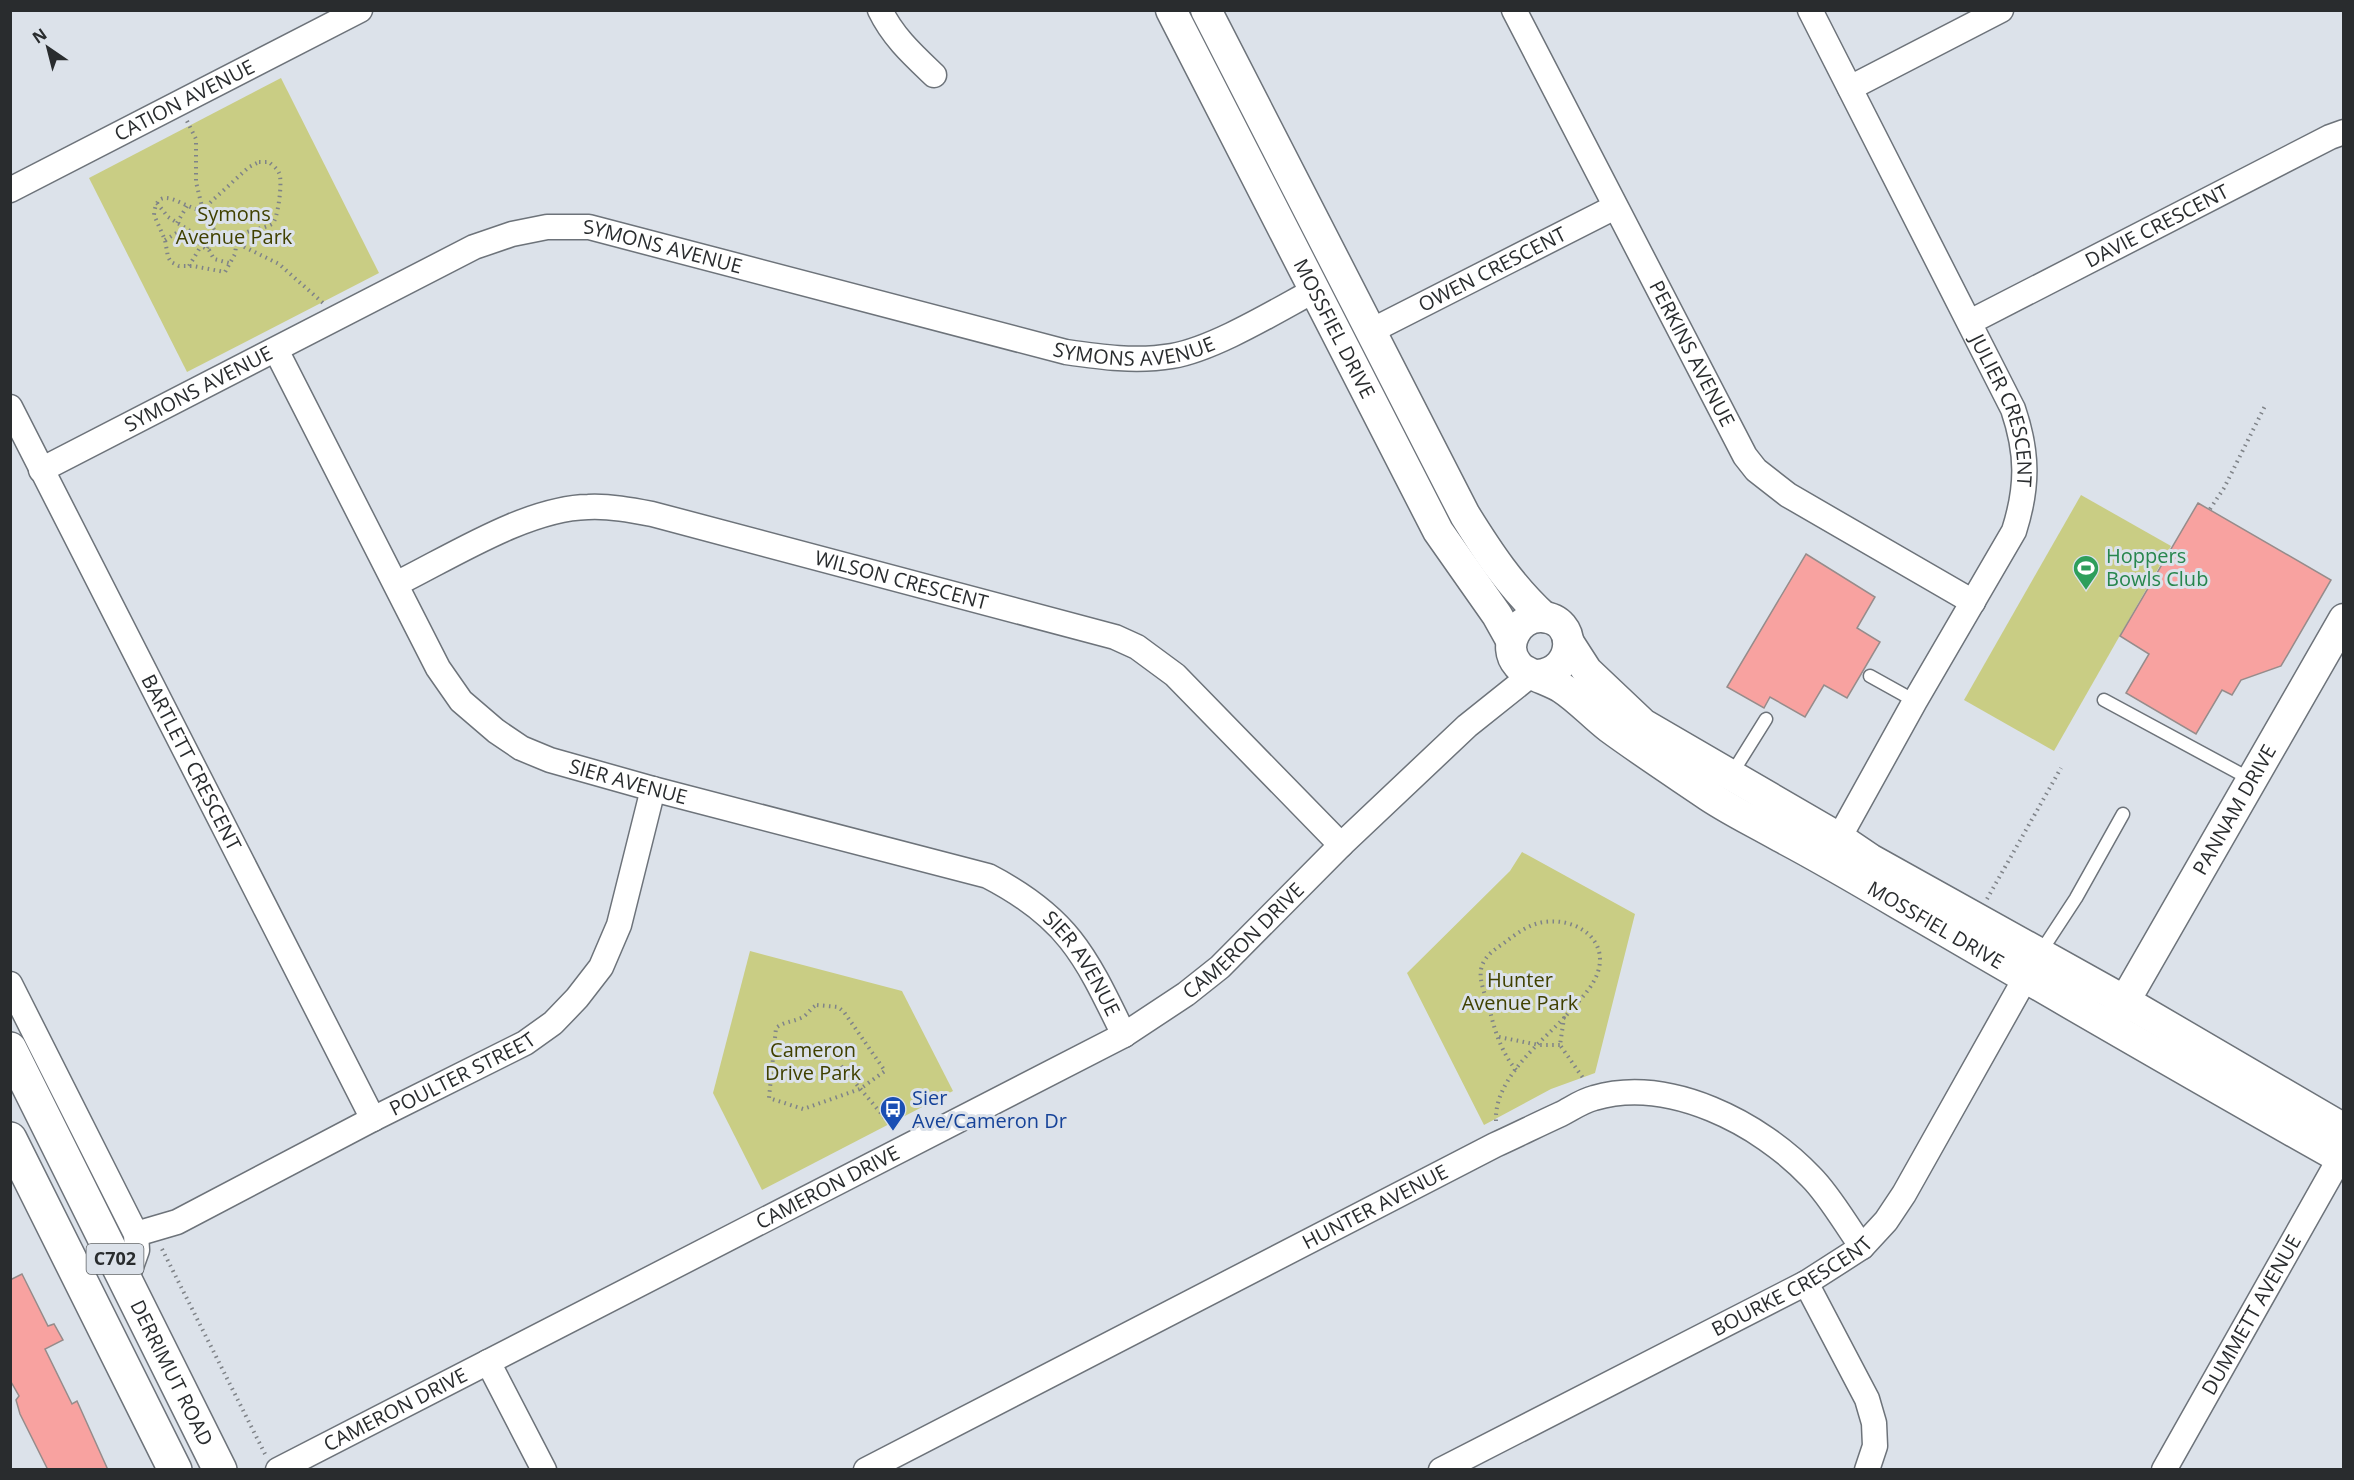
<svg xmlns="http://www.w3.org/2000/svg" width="2354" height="1480" viewBox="0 0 2354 1480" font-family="'Open Sans',sans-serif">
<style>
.green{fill:#c9cd84}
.building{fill:#f8a2a0;stroke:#968c8b;stroke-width:1.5}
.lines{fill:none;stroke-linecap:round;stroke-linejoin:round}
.service-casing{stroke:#6d737a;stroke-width:15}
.minor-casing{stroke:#6d737a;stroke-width:27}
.tertiary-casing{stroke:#6d737a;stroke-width:33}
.trunk-casing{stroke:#6d737a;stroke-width:36}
.path{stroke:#7f8388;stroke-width:4;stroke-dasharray:1.5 4.5;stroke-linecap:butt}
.service{stroke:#fff;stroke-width:12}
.minor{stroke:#fff;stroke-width:24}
.tertiary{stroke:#fff;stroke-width:30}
.trunk{stroke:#fff;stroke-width:33}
.labels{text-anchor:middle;stroke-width:6;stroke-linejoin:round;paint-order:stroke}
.shield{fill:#dce2ea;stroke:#5f6366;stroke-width:1.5}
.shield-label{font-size:18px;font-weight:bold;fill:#292c2e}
.street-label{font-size:20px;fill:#292c2e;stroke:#dce2ea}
.park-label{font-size:20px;fill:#404100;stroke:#dce2ea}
.leisure-label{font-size:20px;fill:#27864d;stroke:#dce2ea;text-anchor:start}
.transit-label{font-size:20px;fill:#164399;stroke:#dce2ea;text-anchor:start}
</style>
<rect width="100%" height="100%" fill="#dce2ea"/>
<g class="green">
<path d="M281,78L379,273L187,372L89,178Z"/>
<path d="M2081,495L2171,546L2054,751L1964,700Z"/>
<path d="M1522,852L1635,914L1595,1073L1551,1089L1484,1125L1407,973L1510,871Z"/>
<path d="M750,951L902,991L953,1091L762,1190L713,1093Z"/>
</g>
<g class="building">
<path d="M2198,503L2331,580L2281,666L2241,680L2232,695L2222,690L2196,734L2126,693L2149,654L2120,636Z"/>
<path d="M1806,554L1875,597L1857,628L1880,642L1847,698L1824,685L1805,717L1770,697L1764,708L1727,687Z"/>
<path d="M22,1274L48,1326L54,1324L63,1340L45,1349L72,1404L77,1401L108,1470H48L20,1414L16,1400L19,1396L10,1380V1280Z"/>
</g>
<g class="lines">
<g class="service-casing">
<g id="service">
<path d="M1870,676L1915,701"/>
<path d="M2104,700L2252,780"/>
<path d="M1731,775L1766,719"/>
<path d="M2040,953L2076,898L2123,814"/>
</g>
</g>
<g class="minor-casing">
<g id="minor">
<path d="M880,10C893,37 913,55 934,75"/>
<path id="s1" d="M1514,10L1745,456L1756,470L1788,495L1973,602"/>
<path id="s2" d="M1810,10L2013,409C2028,453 2028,487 2014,531L1915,701L1839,838"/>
<path d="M1850,88L2001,10"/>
<path id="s3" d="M10,190L360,10"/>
<path id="s4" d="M1970,322L2330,137L2344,132"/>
<path id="s5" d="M1371,331L1615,207"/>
<path id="s6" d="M276,350L438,668L461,701L496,731L521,748L550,760L653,789L988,876C1069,918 1086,957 1124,1035"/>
<path id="s7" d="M10,407L373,1119"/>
<path id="s8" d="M41,470L474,247L512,234L547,227H589L1066,352C1101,357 1136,362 1172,356C1214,349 1276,311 1315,290"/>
<path id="s9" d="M396,584C451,557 527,508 588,507C610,506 631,510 652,514L1115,637L1137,647L1175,675L1341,845"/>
<path d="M10,984L136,1234L137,1250L126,1281"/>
<path id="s10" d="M136,1234L177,1222L373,1119L525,1043L553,1023L577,998L601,967L619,925L653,789"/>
<path d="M1806,1283L1867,1399L1874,1423L1875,1446L1867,1470"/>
<path d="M488,1362L544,1470"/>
<path id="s11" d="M278,1470L1124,1035L1186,994L1220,967L1341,845L1467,726L1532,674"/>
<path id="s12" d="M866,1470L1495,1145C1517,1135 1539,1124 1561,1114C1571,1109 1582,1101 1594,1098C1669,1076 1760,1123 1811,1177C1830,1196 1846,1225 1862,1247"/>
<path id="s13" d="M1441,1470L1806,1283L1862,1247L1886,1221L1904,1194L2026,977"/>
<path id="s14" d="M2164,1470L2340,1158"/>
</g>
</g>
<g class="tertiary-casing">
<g id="tertiary">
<path id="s15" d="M1171,10L1438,531L1497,615L1511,640"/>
<path d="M1206,10L1465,515C1488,552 1511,587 1544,617"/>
<path d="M1569,643L1587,671L1643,724L1839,838L1870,859L2125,1001L2344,1129"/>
<path id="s16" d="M1538,675C1577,671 1578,619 1542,617C1518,616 1501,646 1518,665C1524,673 1551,681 1562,688C1579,699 1593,715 1610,728C1640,750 1672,771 1703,792C1727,809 1755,822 1781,837C1821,858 1860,881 1899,904C2047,990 2194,1076 2344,1160"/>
<path id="s17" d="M2115,1018L2344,619"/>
</g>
</g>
<g class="trunk-casing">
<g id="trunk">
<path id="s18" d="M10,1049L220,1470"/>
<path d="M10,1139L175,1470"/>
</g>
</g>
<g class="path">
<path d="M187,121L196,139V182L205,219L218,234L279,264L323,303"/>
<path d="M259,162H269C272,165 278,169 279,173C283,180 278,220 272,224C259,231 250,227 237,239L235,254L225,272L193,266H179L171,262L168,257L165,240L154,215C157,180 185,210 202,210L249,167Z"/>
<path d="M157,203L168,217L195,234L201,246L209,250L214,259L229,263"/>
<path d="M177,223L187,206"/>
<path d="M165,240L183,229"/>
<path d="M207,248L217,232"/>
<path d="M189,266L201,246"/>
<path d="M2210,509L2224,488L2266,404"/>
<path d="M1987,899L2061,768"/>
<path d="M817,1005L838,1007L844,1012L885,1071L860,1089L803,1109L769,1098L776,1028C783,1022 792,1022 801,1018C808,1015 810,1008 817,1005Z"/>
<path d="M1499,1037L1539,1045H1560"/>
<path d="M841,1066L891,1125"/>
<path d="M1516,1070C1502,1053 1495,1032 1490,1011C1487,998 1477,979 1482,966C1485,956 1495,949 1504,943C1516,934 1529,924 1544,922C1579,917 1613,943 1595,979C1588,993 1574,1006 1564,1018"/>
<path d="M1496,1121C1494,1080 1538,1045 1564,1018L1560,1045L1583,1078"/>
<path d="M162,1249L265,1454"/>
</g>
<use href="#service" class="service"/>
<use href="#minor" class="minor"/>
<use href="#tertiary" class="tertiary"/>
<use href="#trunk" class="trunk"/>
</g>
<defs>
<g id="stadium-pin" transform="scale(1.35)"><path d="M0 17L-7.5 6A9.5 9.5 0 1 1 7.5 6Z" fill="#2e9e5b" stroke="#dce2ea"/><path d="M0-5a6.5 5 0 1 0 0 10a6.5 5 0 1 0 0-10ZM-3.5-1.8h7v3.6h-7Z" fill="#fff"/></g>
<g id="bus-pin" transform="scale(1.35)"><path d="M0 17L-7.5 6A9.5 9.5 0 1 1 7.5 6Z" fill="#1a4fb4" stroke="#dce2ea"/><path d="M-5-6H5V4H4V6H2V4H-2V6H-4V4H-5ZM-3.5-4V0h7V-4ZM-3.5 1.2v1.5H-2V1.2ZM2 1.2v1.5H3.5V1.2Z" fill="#fff"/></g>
</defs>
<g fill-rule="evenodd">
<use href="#stadium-pin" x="2086" y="568"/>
<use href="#bus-pin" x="893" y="1109"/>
</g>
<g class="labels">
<rect class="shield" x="86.5" y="1244" width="57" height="30" rx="4.5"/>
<g class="shield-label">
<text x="115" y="1265">C702</text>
</g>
<g class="street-label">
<text dy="7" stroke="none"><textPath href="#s3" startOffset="196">CATION AVENUE</textPath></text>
<text dy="7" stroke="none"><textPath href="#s4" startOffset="210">DAVIE CRESCENT</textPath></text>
<text dy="7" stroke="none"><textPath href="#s8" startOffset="681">SYMONS AVENUE</textPath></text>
<text dy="7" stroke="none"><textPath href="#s5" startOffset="136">OWEN CRESCENT</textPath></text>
<text dy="7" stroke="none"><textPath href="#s15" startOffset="358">MOSSFIEL DRIVE</textPath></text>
<text dy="7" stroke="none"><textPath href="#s8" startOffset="1167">SYMONS AVENUE</textPath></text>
<text dy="7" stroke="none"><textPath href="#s1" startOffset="387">PERKINS AVENUE</textPath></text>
<text dy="7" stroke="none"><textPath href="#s8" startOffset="177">SYMONS AVENUE</textPath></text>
<text dy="7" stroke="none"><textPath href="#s2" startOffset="446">JULIER CRESCENT</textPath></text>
<text dy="7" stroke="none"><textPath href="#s9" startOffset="531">WILSON CRESCENT</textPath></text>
<text dy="7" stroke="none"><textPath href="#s7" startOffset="399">BARTLETT CRESCENT</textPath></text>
<text dy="7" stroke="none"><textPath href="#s6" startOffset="586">SIER AVENUE</textPath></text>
<text dy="7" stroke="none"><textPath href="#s17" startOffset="240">PANNAM DRIVE</textPath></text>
<text dy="7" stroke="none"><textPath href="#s16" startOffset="650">MOSSFIEL DRIVE</textPath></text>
<text dy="7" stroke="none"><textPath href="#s11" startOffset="1104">CAMERON DRIVE</textPath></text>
<text dy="7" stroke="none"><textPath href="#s6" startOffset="1089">SIER AVENUE</textPath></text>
<text dy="7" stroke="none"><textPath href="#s10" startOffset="364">POULTER STREET</textPath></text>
<text dy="7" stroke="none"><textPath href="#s11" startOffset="618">CAMERON DRIVE</textPath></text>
<text dy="7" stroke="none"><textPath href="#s12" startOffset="573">HUNTER AVENUE</textPath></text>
<text dy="7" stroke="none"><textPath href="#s13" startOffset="396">BOURKE CRESCENT</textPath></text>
<text dy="7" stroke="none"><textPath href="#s14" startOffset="178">DUMMETT AVENUE</textPath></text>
<text dy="7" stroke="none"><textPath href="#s18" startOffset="362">DERRIMUT ROAD</textPath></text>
<text dy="7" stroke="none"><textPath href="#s11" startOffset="132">CAMERON DRIVE</textPath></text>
</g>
<g class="park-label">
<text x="234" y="221">Symons<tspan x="234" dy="23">Avenue Park</tspan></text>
<text x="1520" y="987">Hunter<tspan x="1520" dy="23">Avenue Park</tspan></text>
<text x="813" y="1057">Cameron<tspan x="813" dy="23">Drive Park</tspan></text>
</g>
<g class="leisure-label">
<text x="2106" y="563">Hoppers<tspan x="2106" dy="23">Bowls Club</tspan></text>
</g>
<g class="transit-label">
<text x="912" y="1105">Sier<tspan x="912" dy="23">Ave/Cameron Dr</tspan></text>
</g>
</g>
<rect width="2354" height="1480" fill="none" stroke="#292c2e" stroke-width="24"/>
<g transform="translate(48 48) rotate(325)" stroke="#dce2ea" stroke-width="4.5" paint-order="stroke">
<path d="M0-4.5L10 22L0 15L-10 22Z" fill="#292c2e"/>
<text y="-9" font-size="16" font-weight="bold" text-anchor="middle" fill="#292c2e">N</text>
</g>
</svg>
